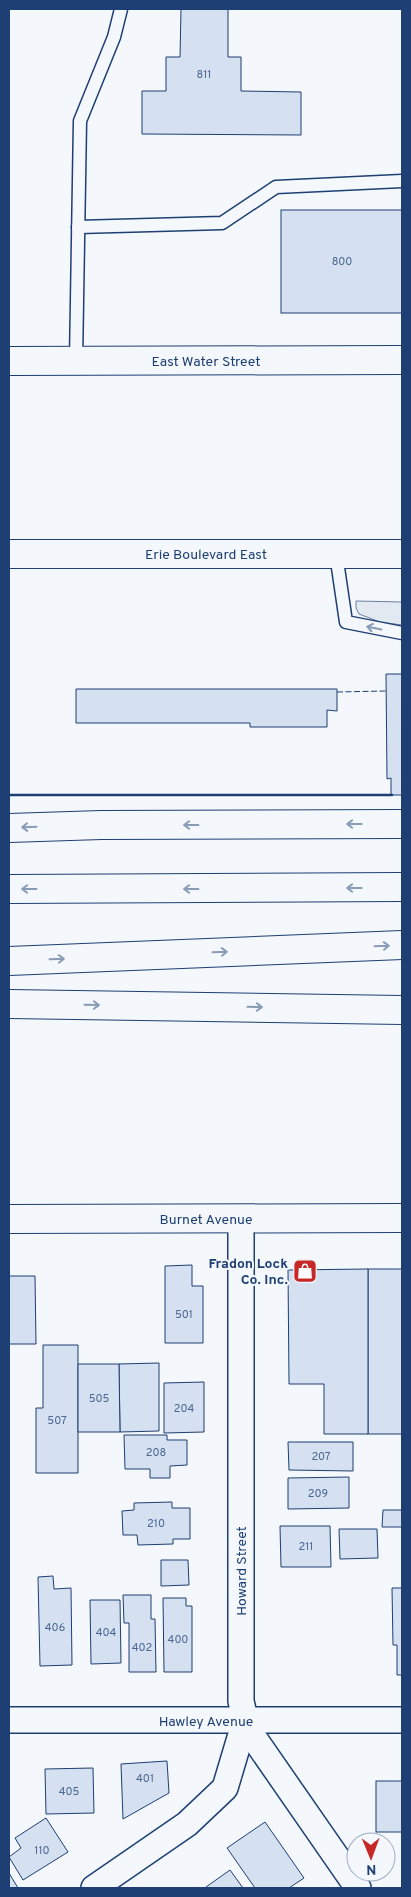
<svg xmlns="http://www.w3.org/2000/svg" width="411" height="1897" viewBox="0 0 411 1897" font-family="Overpass,sans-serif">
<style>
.green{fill:#e3e9f0;stroke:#687fa3}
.building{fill:#d5e0f0;stroke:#1d3f73}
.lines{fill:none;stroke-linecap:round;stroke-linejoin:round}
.service-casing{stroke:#1d3f73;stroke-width:15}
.minor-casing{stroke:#1d3f73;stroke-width:28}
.tertiary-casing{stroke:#1d3f73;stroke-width:30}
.primary-casing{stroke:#1d3f73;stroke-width:30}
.motorway-casing{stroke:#1d3f73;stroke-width:30}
.service{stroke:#f4f7fb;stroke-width:12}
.minor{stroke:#f4f7fb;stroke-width:25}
.tertiary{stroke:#f4f7fb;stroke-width:28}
.primary{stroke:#f4f7fb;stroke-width:28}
.motorway{stroke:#f4f7fb;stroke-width:28}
.fence{stroke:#1d3f73;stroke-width:1;stroke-dasharray:6 2.5;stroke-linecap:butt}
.wall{stroke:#1d3f73;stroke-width:2.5}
.oneway{stroke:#889bb7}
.labels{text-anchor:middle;stroke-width:4;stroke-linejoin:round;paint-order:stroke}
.number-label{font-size:11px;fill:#4b6792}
.street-label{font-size:14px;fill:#1d3f73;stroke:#f4f7fb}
.poi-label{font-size:14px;font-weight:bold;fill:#1d3f73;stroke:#f4f7fb;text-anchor:end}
</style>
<rect width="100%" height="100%" fill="#f4f7fb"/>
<path class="green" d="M356,601L402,602V625L380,622L359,614L356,608Z"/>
<g class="building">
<path d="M181,9H228V57H241V91L301,92V135L142,134V91H166V57H180Z"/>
<rect x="281" y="210" width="121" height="103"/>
<path d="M386,674H402V795H391V778L387,779Z"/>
<path d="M76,689H337V711L327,710V727H250V723H76Z"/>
<path d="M192,1265V1286H203V1343H165V1266Z"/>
<rect x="368" y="1269" width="34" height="165"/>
<path d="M368,1269V1434H324V1384H289L288,1270Z"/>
<path d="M9,1276H35L36,1344H9Z"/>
<path d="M43,1345H78V1473H36V1408H43Z"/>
<path d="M159,1363V1431L120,1432L119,1364Z"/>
<path d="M78,1364H119L120,1432H78Z"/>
<path d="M204,1382V1432L164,1433V1383Z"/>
<path d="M124,1435H167V1440H187V1465L170,1466V1478H150V1469H125Z"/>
<path d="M288,1442H353V1471L289,1470Z"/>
<path d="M349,1477V1508L288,1509V1478Z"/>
<path d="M172,1502V1508H190V1539H173V1544L138,1545L137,1535H123L122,1511L134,1510V1503Z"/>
<path d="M383,1510H402V1527H382Z"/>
<path d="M280,1526H330L331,1567H281Z"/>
<path d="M339,1529H377L378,1558L340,1559Z"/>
<path d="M161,1560H188L189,1585L161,1586Z"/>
<path d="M53,1576L54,1589L71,1588L72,1665L40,1666L38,1577Z"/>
<path d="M392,1588H402V1675H397V1645H393Z"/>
<path d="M123,1595H151V1619H155L156,1672H129V1623H124Z"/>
<path d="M163,1598H186V1606H192V1672H164Z"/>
<path d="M90,1600H120L121,1663L91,1664Z"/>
<path d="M167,1761L169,1793L123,1819L121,1764Z"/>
<path d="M93,1768L94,1813L46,1814L45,1769Z"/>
<rect x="376" y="1781" width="26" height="51"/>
<path d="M46,1818L68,1852L23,1880L9,1857L21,1848L15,1838Z"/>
<path d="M265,1822L304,1878L289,1888H255L227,1848Z"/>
<path d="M230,1870L243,1888H207L206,1887Z"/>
<path d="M9,1873L18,1888H9Z"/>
</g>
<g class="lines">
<g class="service-casing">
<g id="service">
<path d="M78,227L222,223L276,187L402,181"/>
<path d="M76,361L80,121L114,37L121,9"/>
<path d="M336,554L346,622L402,633"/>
</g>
</g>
<g class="minor-casing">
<g id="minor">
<path d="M241,1219V1701L247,1728L358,1888"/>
<path d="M9,1720H402"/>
<path d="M94,1888L187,1824L225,1788L245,1721"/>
</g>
</g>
<g class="tertiary-casing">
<g id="tertiary">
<path d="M9,361L402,360"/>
<path d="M9,1219L402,1218"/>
</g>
</g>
<g class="primary-casing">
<path id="primary" d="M9,554H402"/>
</g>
<g class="motorway-casing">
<g id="motorway">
<path d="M9,828L101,825L402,824"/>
<path d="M9,889L402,887"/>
<path d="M9,961L402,945"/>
<path d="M9,1004L402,1010"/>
</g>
</g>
<use href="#service" class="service"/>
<use href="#minor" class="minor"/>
<use href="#tertiary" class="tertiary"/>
<use href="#primary" class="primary"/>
<use href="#motorway" class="motorway"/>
<path class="fence" d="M337,692L386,691"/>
<path class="wall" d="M9,795H392"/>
</g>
<defs><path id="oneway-shaft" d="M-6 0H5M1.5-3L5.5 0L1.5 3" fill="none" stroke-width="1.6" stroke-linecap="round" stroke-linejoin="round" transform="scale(1.25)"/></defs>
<g class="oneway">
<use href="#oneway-shaft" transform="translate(374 628) rotate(-168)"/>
<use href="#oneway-shaft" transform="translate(354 824) rotate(180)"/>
<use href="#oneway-shaft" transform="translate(191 825) rotate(180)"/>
<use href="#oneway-shaft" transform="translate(29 827) rotate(178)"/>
<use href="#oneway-shaft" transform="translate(354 888) rotate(180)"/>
<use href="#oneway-shaft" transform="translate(29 889) rotate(-180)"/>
<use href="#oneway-shaft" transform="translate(191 889) rotate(180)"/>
<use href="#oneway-shaft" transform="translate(382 946) rotate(-2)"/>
<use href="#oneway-shaft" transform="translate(220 952) rotate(-2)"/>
<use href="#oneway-shaft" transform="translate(57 959) rotate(-2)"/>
<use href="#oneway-shaft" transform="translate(92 1005) rotate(1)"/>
<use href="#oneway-shaft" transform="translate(255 1007) rotate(1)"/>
</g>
<defs>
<g id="shop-square" transform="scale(1.25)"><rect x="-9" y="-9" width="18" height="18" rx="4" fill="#c62828" stroke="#f4f7fb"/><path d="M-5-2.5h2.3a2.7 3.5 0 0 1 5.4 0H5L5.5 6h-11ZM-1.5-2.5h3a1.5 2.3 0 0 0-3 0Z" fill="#fff"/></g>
</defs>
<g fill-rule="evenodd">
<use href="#shop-square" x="305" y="1271"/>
</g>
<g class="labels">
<g class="number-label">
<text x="204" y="78">811</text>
<text x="342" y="265">800</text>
<text x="184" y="1318">501</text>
<text x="99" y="1402">505</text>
<text x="184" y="1412">204</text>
<text x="57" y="1424">507</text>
<text x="156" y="1456">208</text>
<text x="321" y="1460">207</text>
<text x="318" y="1497">209</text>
<text x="156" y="1527">210</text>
<text x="306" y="1550">211</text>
<text x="55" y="1631">406</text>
<text x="106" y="1636">404</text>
<text x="178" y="1643">400</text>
<text x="142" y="1651">402</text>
<text x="145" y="1782">401</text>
<text x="69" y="1795">405</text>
<text x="42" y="1854">110</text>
</g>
<g class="street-label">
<text x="206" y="366">East Water Street</text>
<text x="206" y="559">Erie Boulevard East</text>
<text x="206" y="1224">Burnet Avenue</text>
<text transform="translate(241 1571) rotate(-90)" y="5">Howard Street</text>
<text x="206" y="1726">Hawley Avenue</text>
</g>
<g class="poi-label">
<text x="288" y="1268">Fradon Lock<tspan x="288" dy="16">Co. Inc.</tspan></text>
</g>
</g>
<rect width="411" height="1897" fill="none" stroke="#1d3f73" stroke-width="20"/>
<g transform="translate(371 1857) rotate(179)"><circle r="24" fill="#f4f7fb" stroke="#9eadc5"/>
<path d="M0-4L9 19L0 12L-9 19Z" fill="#c62828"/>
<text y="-8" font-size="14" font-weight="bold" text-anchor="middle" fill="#1d3f73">N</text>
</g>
</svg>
